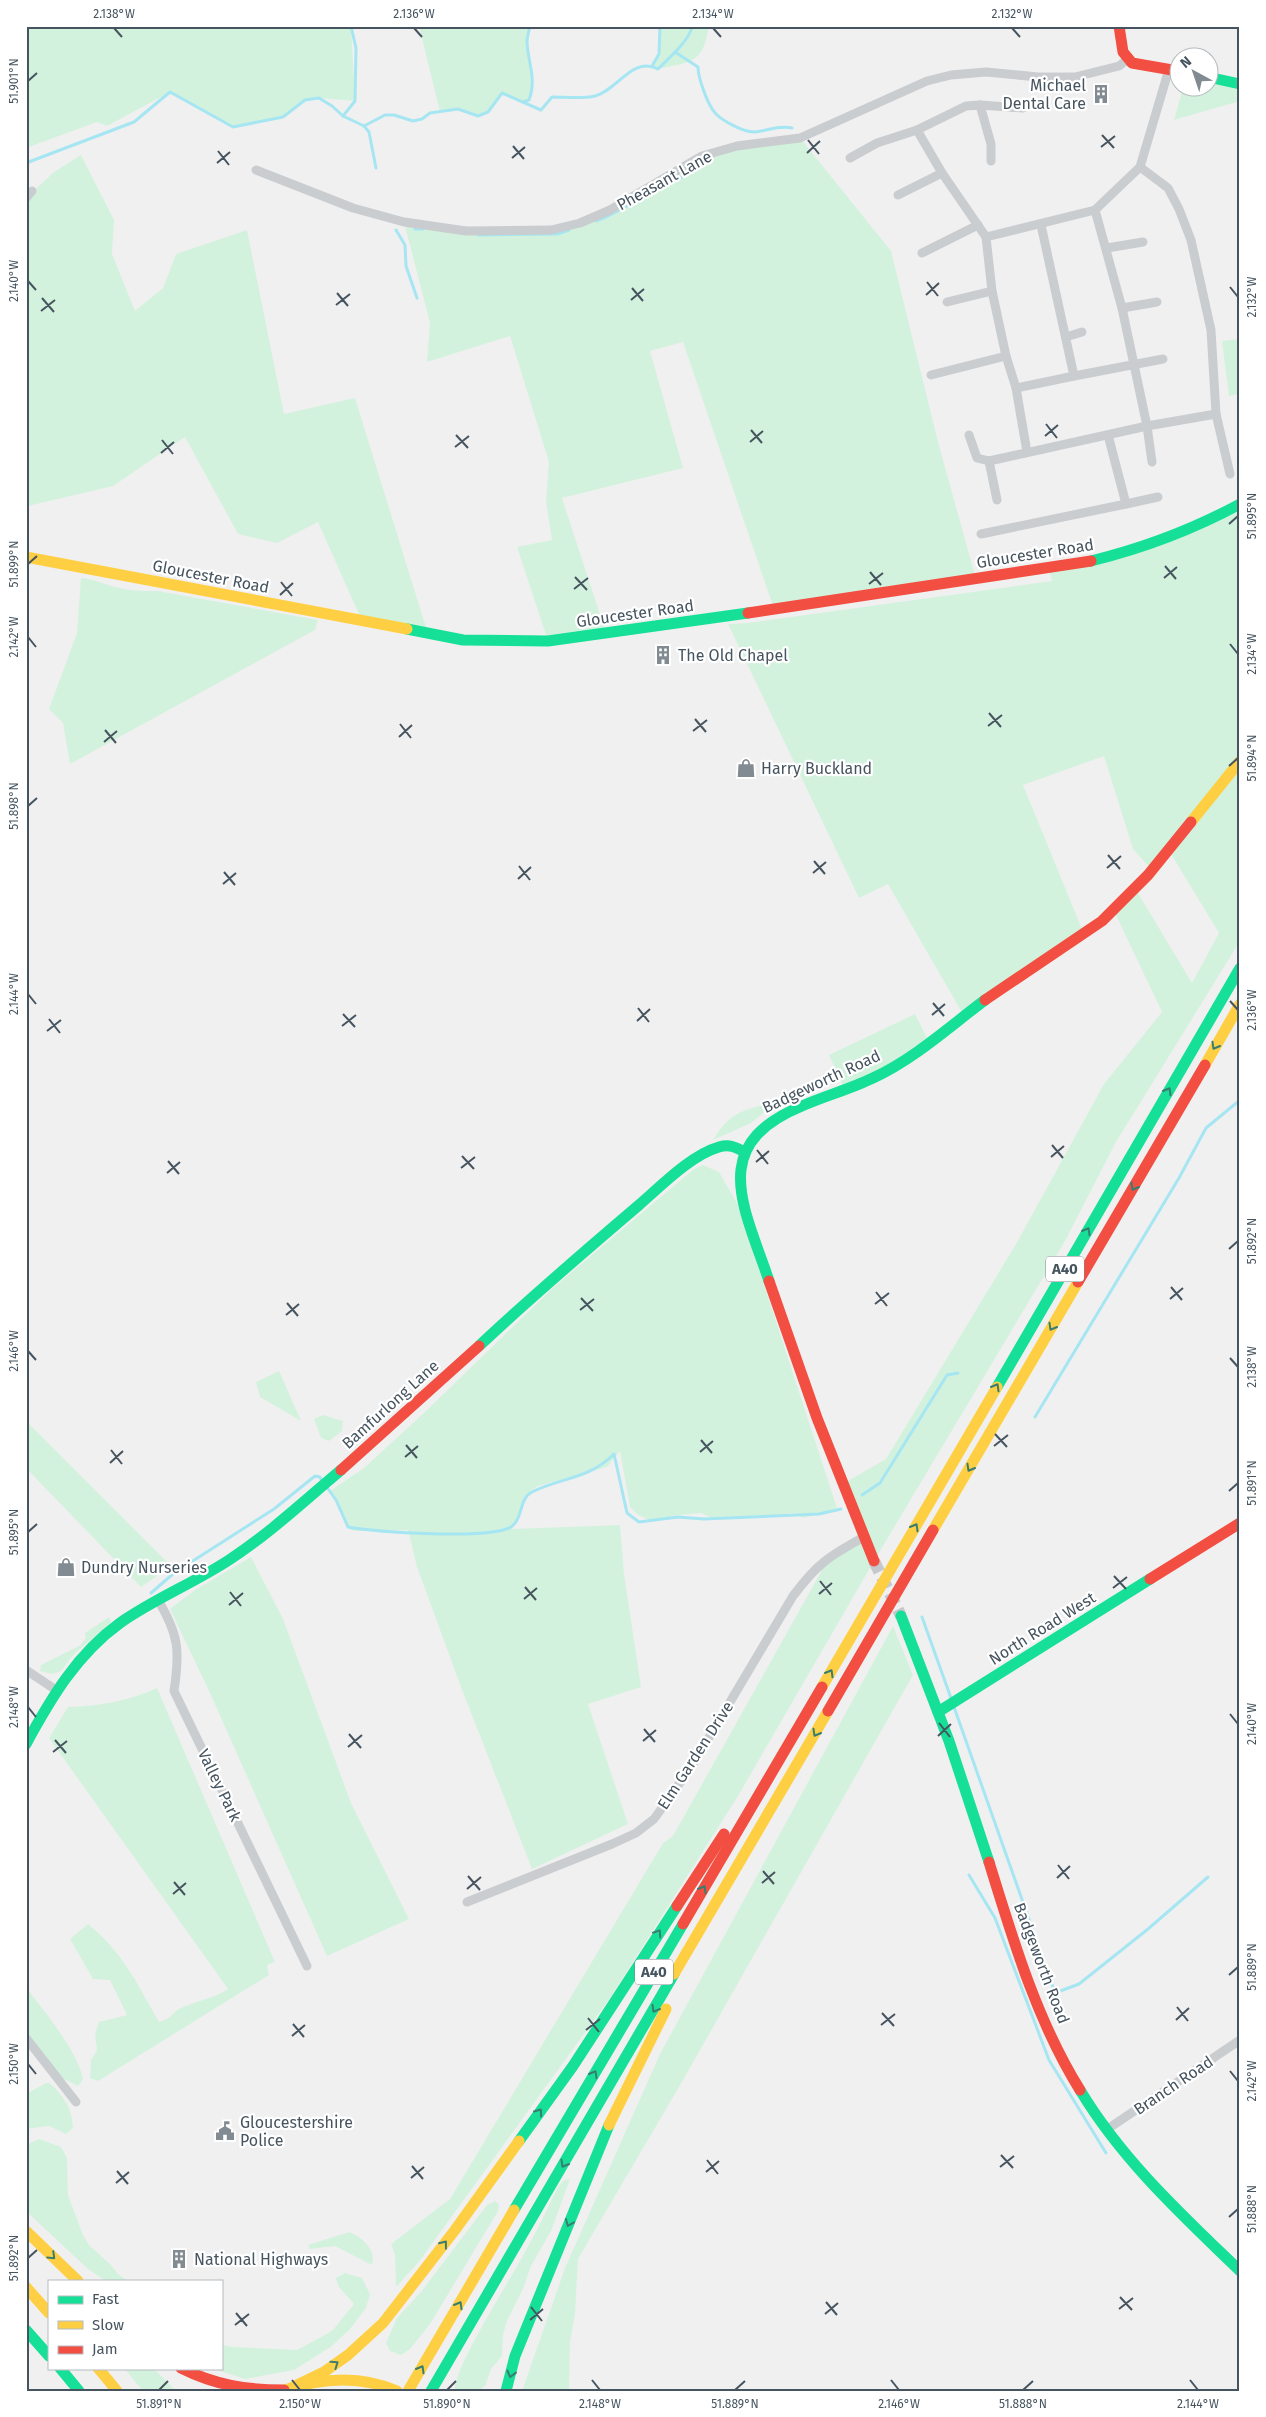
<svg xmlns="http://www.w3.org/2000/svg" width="1266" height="2417" viewBox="0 0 1266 2417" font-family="'Fira Sans',sans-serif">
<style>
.green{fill:#d3f2dd}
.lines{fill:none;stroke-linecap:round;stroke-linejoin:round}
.stream{stroke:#a5e6f2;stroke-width:3}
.secondary-tunnel{stroke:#c6c9cc;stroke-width:12;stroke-dasharray:12 6;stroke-linecap:butt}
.street{stroke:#cacdd0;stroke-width:9}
.fast{stroke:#16e098;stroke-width:11}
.slow{stroke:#ffcf43;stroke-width:11}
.jam{stroke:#f24e42;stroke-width:11}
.oneway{stroke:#387e70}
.ticks{fill:none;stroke:#46545f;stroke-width:2}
.labels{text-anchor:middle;stroke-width:4.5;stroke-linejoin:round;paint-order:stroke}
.shield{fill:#fff;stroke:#7e878f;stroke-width:1}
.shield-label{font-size:15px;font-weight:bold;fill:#46545f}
.poi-label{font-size:16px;fill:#46545f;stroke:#fff;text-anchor:start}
.street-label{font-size:16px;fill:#46545f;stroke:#fff}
.neatline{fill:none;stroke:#46545f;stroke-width:2}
.ticks-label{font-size:12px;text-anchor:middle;fill:#46545f}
</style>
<rect width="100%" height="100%" fill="#f1f0f0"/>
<g class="green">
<path d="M26,26H351L355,101L319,98L305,100L283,117L233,127L172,94L163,96L107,126L97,122L26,148Z"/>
<path d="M419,26H530C529,31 527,37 527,42C528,63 537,79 529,100L522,102L502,93L488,112L478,116L458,109L440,112Z"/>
<path d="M660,26H709C704,53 700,61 672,66C664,68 659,70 652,66L659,54Z"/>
<path d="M1209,82L1240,88V101L1174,120L1183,88H1208Z"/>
<path d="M800,138L891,251L938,442L976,579L774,609L683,342L650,351L683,468L562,498L606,633L548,641L517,547L552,540L546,501L549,462L510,336L427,362L430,323L404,222L523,231L580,223L702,156Z"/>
<path d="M81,155L114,220L112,254L135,311L163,288L176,254L247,230L284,414L355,398L428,634L362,621L318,522L277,543L238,534L185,437L113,486L28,506L26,503V198L54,172Z"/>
<path d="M1240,339V394L1229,396L1222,341Z"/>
<path d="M1240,504V941L1116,1142L1065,1241L874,1561L738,1796L610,1998L418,2263L396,2287L395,2255L391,2244L450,2199L663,1843L673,1836L831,1554L864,1537L841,1485L886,1459L1016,1244L1104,1084L1162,1012L1114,911L1135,888L1192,983L1219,933L1168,849L1151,869L1133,849L1104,756L1023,785L1084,934L964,1016L888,884L859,898L728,624L748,623L1052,581L1049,570L1132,552Z"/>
<path d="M81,578C94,579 103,584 115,587C129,591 144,591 158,591L318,620L315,630L70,764L63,723L49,709L77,633Z"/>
<path d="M915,1014L929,1042L845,1090L829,1055Z"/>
<path d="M763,1105L772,1106L751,1123L713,1140C728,1116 736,1112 763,1105Z"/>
<path d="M703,1165L719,1172L738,1205L837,1508L804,1518L792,1513L750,1518L715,1519L701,1513L678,1515L651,1521L637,1514L630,1507L620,1451L607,1467L538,1486L527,1494L523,1508L511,1529L620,1525L624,1574L641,1687L588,1704L628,1824L532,1869L461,1687L417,1567L408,1530L354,1531L347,1528L336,1500L330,1491L364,1468L426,1411L555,1286L694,1169Z"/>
<path d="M279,1371L301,1421L260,1397L256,1382Z"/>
<path d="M323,1415L343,1421L342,1431L329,1441L321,1438L314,1419Z"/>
<path d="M26,1421L171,1566L141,1587L26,1468Z"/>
<path d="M251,1557L283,1619L351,1803L409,1919L327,1956L210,1693L170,1609L195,1590Z"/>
<path d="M109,1617L111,1621L109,1624L74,1654L61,1671L52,1674L40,1671L41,1665L81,1645L86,1637L85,1633Z"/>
<path d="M893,1626L913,1675L683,2080L578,2259L575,2314L570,2342L569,2391H522L565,2268L660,2054Z"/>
<path d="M157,1688L275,1962L267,1965L269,1975L98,2081L90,2078L91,2060L97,2050L95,2034L99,2022L127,2015L110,1980L93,1979L70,1939L88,1924C122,1951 138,1985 159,2022C172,2018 170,2015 179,2009C195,2001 213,1999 228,1989L49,1738L68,1707C100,1706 128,1701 157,1688Z"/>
<path d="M26,1987C44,2012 77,2049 83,2079L78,2086L58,2076L26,2032Z"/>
<path d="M46,2083H49C64,2095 72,2109 73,2128L66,2134L49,2126L26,2129V2094Z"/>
<path d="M39,2139L61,2147L67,2158L68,2195L83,2235L89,2245L111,2265L118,2274L128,2281H106L88,2269L26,2211V2145Z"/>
<path d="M570,2179L551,2231L531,2266L523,2289L507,2321L503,2335L502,2356L491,2369L485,2386L478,2391H455C452,2370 512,2277 525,2252C537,2231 547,2209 558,2187L564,2180Z"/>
<path d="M495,2201L499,2205L498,2211L430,2324L410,2349L401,2355L390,2351L386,2343L397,2318L421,2292L487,2205Z"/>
<path d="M349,2232C362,2237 377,2250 372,2265L335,2246L310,2249L308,2245Z"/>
<path d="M345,2273L362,2278L370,2294L366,2308L350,2329L332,2346L294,2370L245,2379L211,2368H221V2345L234,2347L297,2350L332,2331L354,2304L338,2286L336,2278Z"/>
<path d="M124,2368H153L176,2391H143Z"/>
</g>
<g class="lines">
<g class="stream">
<path d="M675,52L698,67C698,78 708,106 716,114C723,121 743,132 754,132C768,131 777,125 792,128"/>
<path d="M652,66L659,54L660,26"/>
<path d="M523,102L529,100C537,79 528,63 527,42C527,37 529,31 530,26"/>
<path d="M343,116L355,101L356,48L351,26"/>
<path d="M364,126L369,132L376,168"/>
<path d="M26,163L134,122L170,92L233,127L283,117L305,100L319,98L332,106L343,116L364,126L385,115H394L413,121L422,119L430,113L458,109L478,116L488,112L502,93L541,110L552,97C565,97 582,99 595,96C618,90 632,56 658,69C667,60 691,39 692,26"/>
<path d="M596,221L608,216L684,176"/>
<path d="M415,229H423"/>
<path d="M396,230L405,245L406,266L417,298"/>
<path d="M478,235L557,234L569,230"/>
<path d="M1035,1417L1179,1178L1206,1128L1240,1100"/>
<path d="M326,1486L336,1500L348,1527C375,1532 490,1540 511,1527C523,1519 519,1498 532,1492C562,1477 588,1480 614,1454L627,1513L639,1522L678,1517L704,1519L819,1514L841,1509"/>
<path d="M862,1495L880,1483L947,1375L958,1373"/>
<path d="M151,1593L174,1573L274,1509L315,1476L320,1477L322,1481"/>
<path d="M922,1617L952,1701"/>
<path d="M954,1707L1055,1993L1079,1984L1148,1929L1208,1877"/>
<path d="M969,1875L995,1918L1049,2060L1106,2153"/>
</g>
<path class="secondary-tunnel" d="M874,1561L901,1616"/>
<g class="street">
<path d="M980,105L1023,108"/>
<path d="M917,130L942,173L986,237"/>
<path d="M850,158L877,143L917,130L966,106L980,105L991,144V161"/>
<path d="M1140,167L1168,188L1179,209L1191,240L1211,330L1216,414L1230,474"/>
<path d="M256,170L353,208L404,222L466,231L551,230L580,223L610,210L702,156L737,146L800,138L927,81L951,75L986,72L1038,77H1075L1119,66L1128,59"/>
<path d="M898,195L942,173"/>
<path d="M26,198L32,191"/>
<path d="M1107,248L1143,242"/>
<path d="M922,253L978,225"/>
<path d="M947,302L992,291"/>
<path d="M1122,308L1157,302"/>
<path d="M1066,337L1082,332"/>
<path d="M931,375L1006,356"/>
<path d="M1074,376L1163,359"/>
<path d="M1016,388L1074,376L1041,225"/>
<path d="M969,435L977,458L989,461L1147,426L1122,308L1095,210L1140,167L1169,69"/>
<path d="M1027,452L1016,388L1006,356L992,291L986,237L1095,210"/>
<path d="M989,461L997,500"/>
<path d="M1152,462L1147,426L1216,414"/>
<path d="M1126,504L1158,497"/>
<path d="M981,534L1126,504L1108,435"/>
<path d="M158,1600C179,1635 180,1651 174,1691L307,1966"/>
<path d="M26,1670L56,1690"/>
<path d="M467,1902L612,1844L636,1833L654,1819L692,1766L793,1596C817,1564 829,1556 864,1537"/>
<path d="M26,2038L76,2102"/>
<path d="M1106,2130L1240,2040"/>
</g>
<g class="fast">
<path d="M1208,77L1240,84"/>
<path d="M1091,561C1144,548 1192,530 1240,504"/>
<path d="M407,629L463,640L548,641L748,613"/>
<path d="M769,1281C744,1206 707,1145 802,1106C825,1096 850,1089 873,1078C914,1059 949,1027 985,1000"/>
<path d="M479,1346C531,1297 585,1251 639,1205C661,1186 691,1155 719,1147C729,1144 736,1147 744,1152"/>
<path d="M997,1387L1240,968"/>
<path d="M901,1616L949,1741L989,1862"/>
<path d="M938,1712L1150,1579"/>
<path d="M26,1744C51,1698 77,1654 120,1623C154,1599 194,1583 229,1560C269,1534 304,1501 341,1470"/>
<path d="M1080,2090C1122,2160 1182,2215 1240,2271"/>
<path d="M519,2141L573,2066L677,1906"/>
<path d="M514,2210L683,1924"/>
<path d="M26,2330L49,2356"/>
<path d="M60,2368L79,2391"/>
<path d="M431,2391L674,1974"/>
<path d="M506,2391L515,2356L609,2125"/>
</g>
<g class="slow">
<path d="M26,557L407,629"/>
<path d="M1191,822L1240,761"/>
<path d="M1205,1065L1240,1004"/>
<path d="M933,1530L1078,1282"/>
<path d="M822,1687L997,1387"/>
<path d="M674,1974L828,1711"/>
<path d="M609,2125L666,2009"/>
<path d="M26,2231L78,2281"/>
<path d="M26,2287L49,2313"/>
<path d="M98,2368L117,2391"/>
<path d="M293,2387L324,2372L348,2355L383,2323L455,2230L519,2141"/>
<path d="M281,2391C320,2378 359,2374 397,2391"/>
<path d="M408,2391L514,2210"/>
</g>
<g class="jam">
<path d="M1119,26L1123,52L1132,63L1178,71"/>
<path d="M748,613L1091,561"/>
<path d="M985,1000L1102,921L1148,875L1191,822"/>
<path d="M769,1281L817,1418L874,1561"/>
<path d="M1078,1282L1205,1065"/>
<path d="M341,1470L479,1346"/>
<path d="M1150,1579L1240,1523"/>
<path d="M828,1711L933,1530"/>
<path d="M989,1862C1013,1940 1037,2021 1080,2090"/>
<path d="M677,1906L724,1834"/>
<path d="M683,1924L822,1687"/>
<path d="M181,2368C215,2385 246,2390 284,2390"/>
</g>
</g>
<defs><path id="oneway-chevron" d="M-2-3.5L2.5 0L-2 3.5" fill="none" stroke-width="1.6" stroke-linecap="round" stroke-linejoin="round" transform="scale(1.25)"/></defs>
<g class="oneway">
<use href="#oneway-chevron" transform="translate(1215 1046) rotate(120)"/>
<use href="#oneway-chevron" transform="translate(1168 1091) rotate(-60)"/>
<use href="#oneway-chevron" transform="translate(1134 1187) rotate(120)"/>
<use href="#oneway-chevron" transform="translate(1087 1231) rotate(-60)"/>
<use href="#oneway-chevron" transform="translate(1052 1327) rotate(120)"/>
<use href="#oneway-chevron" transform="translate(996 1387) rotate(-60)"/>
<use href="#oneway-chevron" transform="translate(970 1468) rotate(120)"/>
<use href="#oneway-chevron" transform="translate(915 1527) rotate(-60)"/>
<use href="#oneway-chevron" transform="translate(830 1673) rotate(-60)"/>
<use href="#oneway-chevron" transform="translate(816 1733) rotate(120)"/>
<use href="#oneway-chevron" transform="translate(703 1889) rotate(-60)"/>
<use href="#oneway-chevron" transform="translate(658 1933) rotate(-57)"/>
<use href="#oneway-chevron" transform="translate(655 2009) rotate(120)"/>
<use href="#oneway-chevron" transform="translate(594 2074) rotate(-60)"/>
<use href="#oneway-chevron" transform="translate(539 2112) rotate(-54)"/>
<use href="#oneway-chevron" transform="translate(564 2164) rotate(120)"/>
<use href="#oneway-chevron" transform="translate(569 2223) rotate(112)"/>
<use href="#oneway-chevron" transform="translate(444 2244) rotate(-52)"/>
<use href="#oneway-chevron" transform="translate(52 2256) rotate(44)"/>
<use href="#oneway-chevron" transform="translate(459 2305) rotate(-60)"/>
<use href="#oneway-chevron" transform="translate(335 2364) rotate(-35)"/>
<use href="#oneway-chevron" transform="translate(421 2369) rotate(-60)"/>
<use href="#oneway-chevron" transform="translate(511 2374) rotate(104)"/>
</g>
<path class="ticks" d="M114,28L122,37M414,28L422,37M713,28L721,37M1012,28L1020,37M28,81L37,73M1102,135L1114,148M808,140L819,154M513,146L524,159M1101,147L1115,136M218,151L229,165M807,153L820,141M512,158L525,147M217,163L230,152M28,281L36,290M927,282L938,296M1230,287L1238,297M632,288L643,301M337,293L348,306M926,295L939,283M42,298L54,312M631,300L644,289M336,305L350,294M41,311L55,300M1046,424L1057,438M751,430L762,443M456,435L468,448M1045,436L1058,425M162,440L173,454M750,442L763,431M455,447L469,436M161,453L174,442M1229,524L1238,516M28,564L37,556M1165,566L1176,579M870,572L881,585M575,577L587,590M1164,578L1177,567M281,582L292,596M869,584L883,573M574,589L588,578M280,595L293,583M28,637L36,647M1230,644L1238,654M989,713L1001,727M695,719L706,732M400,724L411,738M988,726L1002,715M105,730L116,743M693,731L707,720M399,737L412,725M104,742L117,731M1229,766L1238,758M28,806L37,798M1108,855L1120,869M814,861L825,874M519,866L530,880M1107,868L1121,856M224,872L235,885M813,873L826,862M518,879L531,867M223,884L236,873M28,994L36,1004M1230,1001L1238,1010M933,1003L944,1016M638,1008L649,1022M343,1014L355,1027M932,1015L945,1004M49,1019L60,1033M637,1021L650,1009M342,1026L356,1015M47,1031L61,1020M1052,1145L1063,1158M757,1150L768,1164M462,1156L474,1169M1051,1157L1064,1146M168,1161L179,1174M756,1162L769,1151M461,1168L475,1157M167,1173L180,1162M1229,1249L1238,1241M1171,1287L1182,1300M876,1292L887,1306M581,1298L593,1311M1170,1299L1183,1288M287,1303L298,1316M875,1304L889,1293M580,1310L594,1299M286,1315L299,1304M28,1351L36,1360M1230,1358L1238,1367M995,1434L1007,1447M701,1440L712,1453M406,1445L417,1458M994,1446L1008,1435M111,1450L122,1464M700,1452L713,1441M405,1457L418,1446M110,1463L123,1451M1229,1491L1238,1483M28,1532L37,1524M1114,1576L1126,1589M820,1581L831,1595M525,1587L536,1600M1113,1588L1127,1577M230,1592L241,1606M819,1594L832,1583M524,1599L537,1588M229,1605L243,1593M28,1707L36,1717M1230,1714L1238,1724M939,1723L950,1737M644,1729L655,1742M349,1734L361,1748M938,1736L951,1724M55,1740L66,1753M643,1741L656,1730M348,1747L362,1735M53,1752L67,1741M1058,1865L1069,1879M763,1871L774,1884M468,1876L480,1890M1057,1878L1070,1866M174,1882L185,1895M762,1883L775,1872M467,1889L481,1877M173,1894L186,1883M1229,1975L1238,1967M1177,2007L1188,2021M882,2013L894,2026M588,2018L599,2032M1176,2020L1189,2008M293,2024L304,2037M881,2025L895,2014M586,2030L600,2019M292,2036L305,2025M28,2064L36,2074M1230,2071L1238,2081M1001,2155L1013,2168M707,2160L718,2174M412,2166L423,2179M1000,2167L1014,2156M117,2171L128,2184M706,2172L719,2161M411,2178L424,2167M116,2183L129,2172M1229,2217L1238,2209M28,2258L37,2250M1120,2297L1132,2310M826,2302L837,2315M531,2307L542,2321M1119,2309L1133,2298M236,2313L247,2326M825,2314L838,2303M530,2320L543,2309M235,2325L249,2314M292,2380L300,2390M592,2380L600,2390M891,2380L899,2390M1190,2380L1198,2390M159,2390L168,2381M447,2390L456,2381M735,2390L745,2381M1023,2390L1033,2381"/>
<defs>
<g id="building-bare" transform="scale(1.5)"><path d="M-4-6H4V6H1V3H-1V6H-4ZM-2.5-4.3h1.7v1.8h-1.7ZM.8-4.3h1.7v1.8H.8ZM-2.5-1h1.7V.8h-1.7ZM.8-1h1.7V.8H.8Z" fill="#828b92" stroke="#fff" stroke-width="2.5" paint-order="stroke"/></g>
<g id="shop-bare" transform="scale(1.5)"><path d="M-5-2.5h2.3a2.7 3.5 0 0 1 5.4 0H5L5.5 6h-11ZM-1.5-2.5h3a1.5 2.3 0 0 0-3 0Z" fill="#828b92" stroke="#fff" stroke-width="2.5" paint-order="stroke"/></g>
<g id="civic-bare" transform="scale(1.5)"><path d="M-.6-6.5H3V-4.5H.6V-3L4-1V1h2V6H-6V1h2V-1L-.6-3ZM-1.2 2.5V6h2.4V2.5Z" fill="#828b92" stroke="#fff" stroke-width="2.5" paint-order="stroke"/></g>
</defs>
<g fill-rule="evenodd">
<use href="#building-bare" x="1101" y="94"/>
<use href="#building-bare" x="663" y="655"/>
<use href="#shop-bare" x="746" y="768"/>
<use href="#shop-bare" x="66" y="1567"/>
<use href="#civic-bare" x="225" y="2131"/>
<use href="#building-bare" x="179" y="2259"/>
</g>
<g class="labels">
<g class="shield">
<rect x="1046" y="1256.5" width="38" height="25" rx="4"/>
<rect x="635" y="1959.5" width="38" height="25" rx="4"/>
</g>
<g class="shield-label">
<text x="1065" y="1274">A40</text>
<text x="654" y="1977">A40</text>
</g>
<g class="poi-label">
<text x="1086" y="91" text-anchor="end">Michael<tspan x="1086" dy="18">Dental Care</tspan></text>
<text x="678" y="661">The Old Chapel</text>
<text x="761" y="774">Harry Buckland</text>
<text x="81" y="1573">Dundry Nurseries</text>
<text x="240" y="2128">Gloucestershire<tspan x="240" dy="18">Police</tspan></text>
<text x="194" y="2265">National Highways</text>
</g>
<g class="street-label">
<text transform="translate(664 180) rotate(-29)" y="6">Pheasant Lane</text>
<text transform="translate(1035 553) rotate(-9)" y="6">Gloucester Road</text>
<text transform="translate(211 576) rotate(11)" y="6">Gloucester Road</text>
<text transform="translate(635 613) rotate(-8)" y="6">Gloucester Road</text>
<text transform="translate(821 1081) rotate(-25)" y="6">Badgeworth Road</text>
<text transform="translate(390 1404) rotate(-42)" y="6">Bamfurlong Lane</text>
<text transform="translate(1042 1628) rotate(-32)" y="6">North Road West</text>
<text transform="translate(695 1755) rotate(-57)" y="6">Elm Garden Drive</text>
<text transform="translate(220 1785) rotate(64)" y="6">Valley Park</text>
<text transform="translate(1042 1963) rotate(69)" y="6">Badgeworth Road</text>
<text transform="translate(1173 2085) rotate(-34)" y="6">Branch Road</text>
</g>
</g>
<rect width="1266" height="2417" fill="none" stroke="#ffffff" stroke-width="55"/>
<rect x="48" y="2280" width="175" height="90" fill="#ffffff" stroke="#b5bbbf"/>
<rect x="58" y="2296" width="25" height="8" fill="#16e098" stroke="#b5bbbf"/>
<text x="92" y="2304" font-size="15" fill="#46545f">Fast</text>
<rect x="58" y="2321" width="25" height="8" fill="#ffcf43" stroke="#b5bbbf"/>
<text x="92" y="2330" font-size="15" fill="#46545f">Slow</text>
<rect x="58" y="2346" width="25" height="8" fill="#f24e42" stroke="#b5bbbf"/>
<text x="92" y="2354" font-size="15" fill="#46545f">Jam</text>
<g transform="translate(1194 72) rotate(320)"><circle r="24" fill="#ffffff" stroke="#b5bbbf"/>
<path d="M0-4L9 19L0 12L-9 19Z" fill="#828b92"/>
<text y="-8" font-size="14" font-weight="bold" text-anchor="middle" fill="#46545f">N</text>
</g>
<rect x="28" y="28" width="1210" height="2362" class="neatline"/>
<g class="ticks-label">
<text x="114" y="18">2.138°W</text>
<text x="414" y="18">2.136°W</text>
<text x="713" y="18">2.134°W</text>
<text x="1012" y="18">2.132°W</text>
<text transform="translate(14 81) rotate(-90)" y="4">51.901°N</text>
<text transform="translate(14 281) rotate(-90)" y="4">2.140°W</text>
<text transform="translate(1252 297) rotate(-90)" y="4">2.132°W</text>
<text transform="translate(1252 516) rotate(-90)" y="4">51.895°N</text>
<text transform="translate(14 564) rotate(-90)" y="4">51.899°N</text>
<text transform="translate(14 637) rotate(-90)" y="4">2.142°W</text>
<text transform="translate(1252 654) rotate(-90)" y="4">2.134°W</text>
<text transform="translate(1252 758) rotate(-90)" y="4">51.894°N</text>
<text transform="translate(14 806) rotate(-90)" y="4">51.898°N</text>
<text transform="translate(14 994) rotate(-90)" y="4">2.144°W</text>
<text transform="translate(1252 1010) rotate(-90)" y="4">2.136°W</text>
<text transform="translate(1252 1241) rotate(-90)" y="4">51.892°N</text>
<text transform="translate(14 1351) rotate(-90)" y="4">2.146°W</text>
<text transform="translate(1252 1367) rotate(-90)" y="4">2.138°W</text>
<text transform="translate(1252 1483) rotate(-90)" y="4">51.891°N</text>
<text transform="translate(14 1532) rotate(-90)" y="4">51.895°N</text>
<text transform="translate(14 1707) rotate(-90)" y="4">2.148°W</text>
<text transform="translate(1252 1724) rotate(-90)" y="4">2.140°W</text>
<text transform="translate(1252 1967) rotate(-90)" y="4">51.889°N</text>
<text transform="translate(14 2064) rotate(-90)" y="4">2.150°W</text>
<text transform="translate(1252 2081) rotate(-90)" y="4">2.142°W</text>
<text transform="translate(1252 2209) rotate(-90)" y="4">51.888°N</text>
<text transform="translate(14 2258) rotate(-90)" y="4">51.892°N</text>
<text x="159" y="2408">51.891°N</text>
<text x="300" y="2408">2.150°W</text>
<text x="447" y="2408">51.890°N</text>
<text x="600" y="2408">2.148°W</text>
<text x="735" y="2408">51.889°N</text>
<text x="899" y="2408">2.146°W</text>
<text x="1023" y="2408">51.888°N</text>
<text x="1198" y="2408">2.144°W</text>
</g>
</svg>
